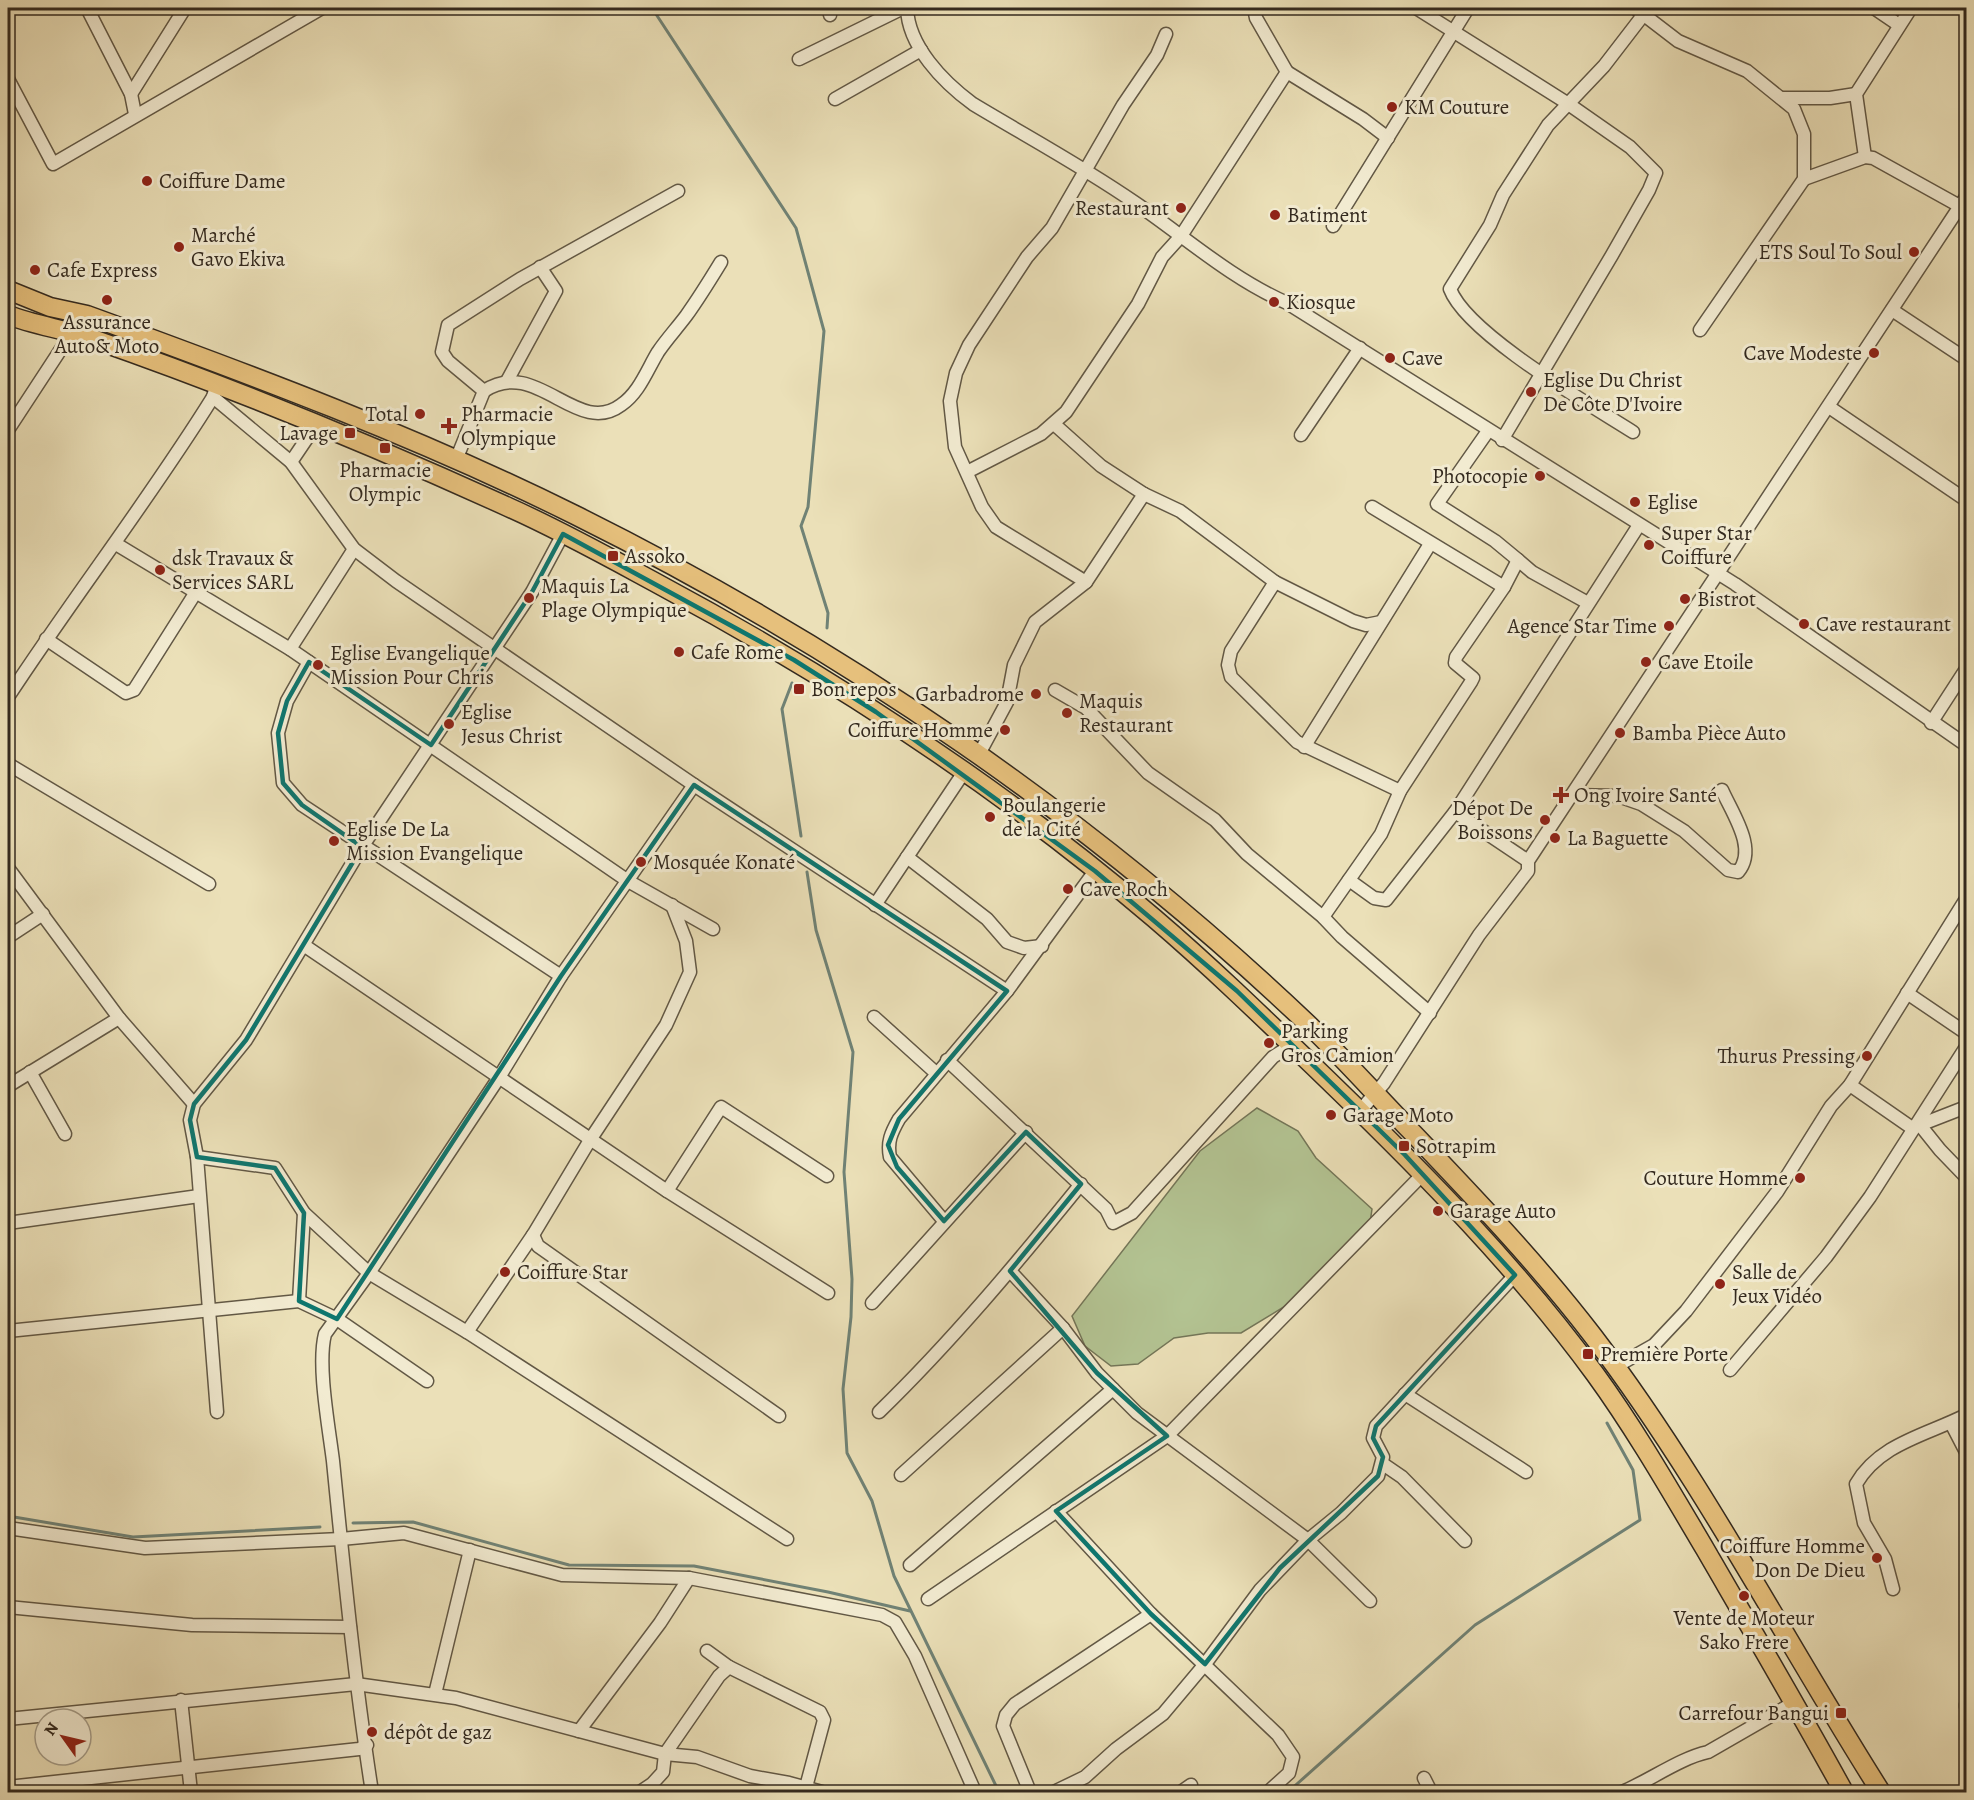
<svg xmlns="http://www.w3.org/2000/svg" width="1974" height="1800" viewBox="0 0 1974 1800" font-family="Alegreya,serif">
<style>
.green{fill:#b3c392;stroke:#747658;stroke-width:1.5}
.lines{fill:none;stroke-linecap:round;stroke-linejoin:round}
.stream{stroke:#708275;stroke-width:3}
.minor-casing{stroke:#625845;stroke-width:15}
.primary-casing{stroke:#342a1f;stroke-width:21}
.minor{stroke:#f2ebd1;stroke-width:12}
.primary{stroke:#e6c07c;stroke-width:18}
.marked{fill:none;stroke:#0f766e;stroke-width:4.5;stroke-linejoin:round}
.poi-dot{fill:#8f2418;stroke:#f2ebd1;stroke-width:2}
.labels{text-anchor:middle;stroke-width:6;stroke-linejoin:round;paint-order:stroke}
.poi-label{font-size:21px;fill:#342a1f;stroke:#f2ebd1;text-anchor:start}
</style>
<rect width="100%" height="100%" fill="#ebe0b8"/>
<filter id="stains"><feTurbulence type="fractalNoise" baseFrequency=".00333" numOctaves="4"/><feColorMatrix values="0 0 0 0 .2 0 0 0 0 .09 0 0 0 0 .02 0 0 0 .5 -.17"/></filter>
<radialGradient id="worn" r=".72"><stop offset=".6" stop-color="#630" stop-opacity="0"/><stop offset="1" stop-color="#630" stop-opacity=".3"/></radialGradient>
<path class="green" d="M1257,1108L1298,1131L1316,1158L1372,1209L1369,1230L1292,1302L1241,1333H1208L1174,1338L1138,1364L1111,1366L1085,1346L1072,1316L1200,1151Z"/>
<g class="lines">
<g class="stream">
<path d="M652,8L796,228L824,331L808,507L801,526L828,613L827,628"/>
<path d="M792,683L782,709L801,836"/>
<path d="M807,872L816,930L853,1052L844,1172L852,1279L851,1317L843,1389L847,1453L872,1501L894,1576L999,1792"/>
<path d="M8,1516L133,1537L320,1527"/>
<path d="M353,1523L413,1522L569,1565L694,1566L828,1592L910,1611"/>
<path d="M1288,1792L1475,1625L1640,1520L1633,1470L1607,1423"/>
</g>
<g class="minor-casing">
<g id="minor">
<path d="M87,8L131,94L135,114"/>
<path d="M829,8L830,15"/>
<path d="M907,8C908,46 943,82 973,104C1026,136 1082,166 1134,202C1184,236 1230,278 1287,303L1735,584L1966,745"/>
<path d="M1416,8L1567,103L1630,147L1656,173L1649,190L1612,255L1502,440"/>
<path d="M1635,8L1678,41L1747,71L1794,109L1804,134V179L1700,330"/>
<path d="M1874,8L1899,25"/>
<path d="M799,59L903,8"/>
<path d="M1287,72L1363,119L1388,138"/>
<path d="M8,79L53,164L322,8"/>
<path d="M131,94L185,8"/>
<path d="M1781,98H1830L1856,94"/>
<path d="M835,99L921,50"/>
<path d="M1865,157L1856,94L1911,8"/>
<path d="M1804,179L1865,157L1873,158L1965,209"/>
<path d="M1333,226L1468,8"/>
<path d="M1892,310L1966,359"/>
<path d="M507,381L556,291L540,267"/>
<path d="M216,386L213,397L291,462L354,549L396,581L694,785L1007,991"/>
<path d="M484,391C536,356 577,438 621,405C639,393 647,370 658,352C666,340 677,328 686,316C699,298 710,280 721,262"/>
<path d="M1829,407L1966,500"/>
<path d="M1054,424L1101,466L1144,494L1086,582L996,527L982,507L955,447L950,401L956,373L969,345L1027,257L1052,228L1123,105L1157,55L1166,34"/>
<path d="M8,430L63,346L79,334"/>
<path d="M1488,431L1437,504L1495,541L1518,560"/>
<path d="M1633,432C1589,404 1467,334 1450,289L1490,225L1503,195L1548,125L1604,66L1644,14"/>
<path d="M1301,435L1360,348"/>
<path d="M456,460L484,391L448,361L442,352L448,325L520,279L678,191"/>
<path d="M291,462L316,425"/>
<path d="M967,472L1041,434L1066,412L1138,304L1162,257L1181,236L1287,72L1256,18L1254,8"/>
<path d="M1144,494L1180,511L1275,582"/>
<path d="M1372,507L1504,587"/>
<path d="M116,544L290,649L628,881L713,929"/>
<path d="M1381,622L1366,625L1353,621L1275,582L1231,651L1228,665L1231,677L1297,742L1400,791"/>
<path d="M46,639L126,693L134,690L196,592"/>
<path d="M290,649L354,549"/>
<path d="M309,662L287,701L278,733L283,783L302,805L561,976"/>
<path d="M1055,690L1086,708L1148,773L1215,820L1247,854L1323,917L1342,937L1430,1013"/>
<path d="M8,697C74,596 149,500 213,397"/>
<path d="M1931,723L1966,669"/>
<path d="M1304,747L1430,544"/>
<path d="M978,756L1007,702L1014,665L1035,622L1086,582"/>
<path d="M8,764L209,884"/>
<path d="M1572,795L1618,796L1641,804L1684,831L1728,870L1738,872C1758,849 1732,813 1722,790"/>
<path d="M1455,812L1528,861"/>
<path d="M907,857L987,919L1007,942L1024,948L1042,946"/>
<path d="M8,868L119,1018L194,1104"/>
<path d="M1349,880L1374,898L1386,900L1455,812L1639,525"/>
<path d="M875,905L964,772"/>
<path d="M1323,917L1381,834L1400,791L1471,682L1473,678L1455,663L1456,657L1504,587L1518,560L1532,572L1588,603"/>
<path d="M8,937L43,914"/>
<path d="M305,946L667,1191L828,1293"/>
<path d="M1907,993L1966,1033"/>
<path d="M874,1017L936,1073"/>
<path d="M947,1060L1106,1209L1113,1223L1132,1213L1273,1057L1292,1045"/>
<path d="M30,1072L65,1134"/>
<path d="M1850,1085L1912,1128L1966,1107"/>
<path d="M8,1086L119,1018"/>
<path d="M1360,1111L1384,1083L1479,935L1528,871V861L1966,197"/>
<path d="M1920,1125L1940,1150L1966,1177"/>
<path d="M197,1157L275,1168L304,1213L369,1273L467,1332L787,1539"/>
<path d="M667,1191L721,1107L827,1176"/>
<path d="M944,1221L890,1157C887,1142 891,1133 899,1119L1007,991L1095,871"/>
<path d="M8,1223L199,1196"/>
<path d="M533,1235L538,1246L779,1416"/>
<path d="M1010,1271L1063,1328L1097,1373L1137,1413L1308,1540L1370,1601"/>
<path d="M299,1301L304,1213"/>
<path d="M872,1303L1026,1132"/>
<path d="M8,1331L299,1301L337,1319L427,1381"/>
<path d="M467,1332L533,1235L590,1140L666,1025L690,972L686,941L672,905"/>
<path d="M1615,1367L1654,1345L1686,1311L1777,1192L1831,1106L1850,1085L1966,899"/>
<path d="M1730,1370L1826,1257L1870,1197L1966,1047"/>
<path d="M1405,1394L1526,1472"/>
<path d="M217,1412L197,1157L190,1120L194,1104L246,1040L362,847L532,592L563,534"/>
<path d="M879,1412C952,1341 1017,1263 1081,1184"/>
<path d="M1951,1423L1966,1452"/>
<path d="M1383,1464L1402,1477L1465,1541"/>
<path d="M901,1475L1063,1328"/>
<path d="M1056,1511L1151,1614L1278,1735L1293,1757L1289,1773L1268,1792"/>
<path d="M8,1528L145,1548L341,1539L404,1533L562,1575L689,1578L882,1615L895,1622L915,1656L975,1792"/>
<path d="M910,1565L1113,1389"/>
<path d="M1893,1589L1885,1559L1864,1523L1856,1484C1880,1443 1927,1435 1966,1415"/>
<path d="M928,1599L1167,1436L1423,1174"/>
<path d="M8,1607L192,1625L350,1627"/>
<path d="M707,1651L729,1667L820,1712L824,1720L806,1787"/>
<path d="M435,1694L470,1550"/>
<path d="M181,1700L191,1792"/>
<path d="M1966,1704V1707"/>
<path d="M8,1719L356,1684L456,1698L665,1754L697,1757L750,1776L789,1783L822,1792"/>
<path d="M579,1731L660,1623L689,1578"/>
<path d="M1424,1778L1431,1792"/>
<path d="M8,1787L359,1749L367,1745"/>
<path d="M372,1792C355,1683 344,1572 333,1461C329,1428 317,1365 325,1334L369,1273L498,1079L561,976L694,785"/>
<path d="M640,1792L652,1784L663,1772L665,1754L719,1676L729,1667"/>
<path d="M1030,1792L1003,1726L1006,1715L1015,1704L1151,1614"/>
<path d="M1054,1792L1085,1777L1116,1749L1163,1714L1205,1664L1260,1590L1308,1540L1341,1513L1378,1476L1383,1457L1373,1438L1376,1426L1515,1275"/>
<path d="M1181,1792L1191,1785"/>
<path d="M1622,1792C1649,1781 1680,1758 1708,1752L1795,1702"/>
</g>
</g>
<g class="primary-casing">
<g id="primary">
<path d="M8,290L50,307L87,315C252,375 418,437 575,515C843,648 1094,820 1311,1027C1345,1060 1377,1096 1410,1130C1474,1197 1537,1263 1593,1336C1702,1479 1785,1641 1881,1792"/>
<path d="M8,315C34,325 63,329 90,338C231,387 372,445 508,507C560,530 610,558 660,585C835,679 1003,789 1154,918C1216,971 1274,1028 1333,1085C1426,1175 1518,1269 1595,1374C1635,1429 1670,1490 1705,1549C1752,1630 1799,1710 1844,1792"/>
</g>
</g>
<use href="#minor" class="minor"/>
<use href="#primary" class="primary"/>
</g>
<path class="marked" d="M563,534L794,660L876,712L1095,871L1237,991L1405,1155L1515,1275L1376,1426L1373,1438L1383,1457L1378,1476L1280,1568L1205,1664L1151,1614L1056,1511L1167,1436L1097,1373L1010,1271L1081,1184L1026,1132L944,1221L897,1167L888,1145L899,1119L1007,991L694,785L561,976L337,1319L299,1301L304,1213L275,1168L197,1157L190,1120L194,1104L246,1040L362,847L302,805L283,783L278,733L287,701L309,662L431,745L532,592Z"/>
<g class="poi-dot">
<circle cx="1392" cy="107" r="6"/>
<circle cx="147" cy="181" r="6"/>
<circle cx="1181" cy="208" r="6"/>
<circle cx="1275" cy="215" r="6"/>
<circle cx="179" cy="247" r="6"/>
<circle cx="1914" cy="252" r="6"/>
<circle cx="35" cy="270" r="6"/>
<circle cx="107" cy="300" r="6"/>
<circle cx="1274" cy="302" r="6"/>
<circle cx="1874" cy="353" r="6"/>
<circle cx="1390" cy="358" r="6"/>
<circle cx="1531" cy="392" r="6"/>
<circle cx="420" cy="414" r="6"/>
<path d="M446 417h6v6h6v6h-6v6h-6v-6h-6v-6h6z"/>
<rect x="344" y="427" width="12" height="12" rx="3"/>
<rect x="379" y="442" width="12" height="12" rx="3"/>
<circle cx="1540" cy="476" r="6"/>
<circle cx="1635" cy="502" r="6"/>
<circle cx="1649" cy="545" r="6"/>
<rect x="607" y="550" width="12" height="12" rx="3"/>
<circle cx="160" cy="570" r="6"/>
<circle cx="529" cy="598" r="6"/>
<circle cx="1685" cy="599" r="6"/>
<circle cx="1804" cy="624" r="6"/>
<circle cx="1669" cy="626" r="6"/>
<circle cx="679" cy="652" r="6"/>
<circle cx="1646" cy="662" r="6"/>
<circle cx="318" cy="665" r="6"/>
<rect x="793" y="683" width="12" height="12" rx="3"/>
<circle cx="1036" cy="694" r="6"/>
<circle cx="1067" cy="713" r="6"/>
<circle cx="449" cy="724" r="6"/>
<circle cx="1005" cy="730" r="6"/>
<circle cx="1620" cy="733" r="6"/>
<path d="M1558 786h6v6h6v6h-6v6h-6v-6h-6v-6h6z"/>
<circle cx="990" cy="817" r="6"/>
<circle cx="1545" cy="820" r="6"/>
<circle cx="1555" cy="838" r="6"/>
<circle cx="334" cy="841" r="6"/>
<circle cx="641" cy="862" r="6"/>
<circle cx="1068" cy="889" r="6"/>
<circle cx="1269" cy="1043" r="6"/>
<circle cx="1867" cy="1056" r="6"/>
<circle cx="1331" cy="1115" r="6"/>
<rect x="1398" y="1140" width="12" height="12" rx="3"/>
<circle cx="1800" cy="1178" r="6"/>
<circle cx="1438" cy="1211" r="6"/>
<circle cx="505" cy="1272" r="6"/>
<circle cx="1720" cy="1284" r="6"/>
<rect x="1582" y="1348" width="12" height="12" rx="3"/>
<circle cx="1877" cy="1558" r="6"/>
<circle cx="1744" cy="1596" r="6"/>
<rect x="1835" y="1707" width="12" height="12" rx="3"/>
<circle cx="372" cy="1732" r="6"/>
</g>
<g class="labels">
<g class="poi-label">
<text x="1404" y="114">KM Couture</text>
<text x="159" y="188">Coiffure Dame</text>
<text x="1169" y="215" text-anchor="end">Restaurant</text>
<text x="1287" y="222">Batiment</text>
<text x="191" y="242">Marché<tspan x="191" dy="24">Gavo Ekiva</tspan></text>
<text x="1902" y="259" text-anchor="end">ETS Soul To Soul</text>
<text x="47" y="277">Cafe Express</text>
<text x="1286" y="309">Kiosque</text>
<text x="107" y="329" text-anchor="middle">Assurance<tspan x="107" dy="24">Auto&amp; Moto</tspan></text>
<text x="1862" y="360" text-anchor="end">Cave Modeste</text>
<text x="1402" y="365">Cave</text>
<text x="1543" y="387">Eglise Du Christ<tspan x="1543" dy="24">De Côte D'Ivoire</tspan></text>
<text x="408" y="421" text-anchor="end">Total</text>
<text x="461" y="421">Pharmacie<tspan x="461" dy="24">Olympique</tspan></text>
<text x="338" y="440" text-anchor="end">Lavage</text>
<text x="385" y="477" text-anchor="middle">Pharmacie<tspan x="385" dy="24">Olympic</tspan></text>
<text x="1528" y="483" text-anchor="end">Photocopie</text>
<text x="1647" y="509">Eglise</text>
<text x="1661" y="540">Super Star<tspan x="1661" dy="24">Coiffure</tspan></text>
<text x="625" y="563">Assoko</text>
<text x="172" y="565">dsk Travaux &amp;<tspan x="172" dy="24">Services SARL</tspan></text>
<text x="541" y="593">Maquis La<tspan x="541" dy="24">Plage Olympique</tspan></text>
<text x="1697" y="606">Bistrot</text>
<text x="1816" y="631">Cave restaurant</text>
<text x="1657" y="633" text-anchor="end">Agence Star Time</text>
<text x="691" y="659">Cafe Rome</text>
<text x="330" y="660">Eglise Evangelique<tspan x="330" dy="24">Mission Pour Chris</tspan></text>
<text x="1658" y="669">Cave Etoile</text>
<text x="811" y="696">Bon repos</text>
<text x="1024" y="701" text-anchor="end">Garbadrome</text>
<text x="1079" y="708">Maquis<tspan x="1079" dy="24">Restaurant</tspan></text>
<text x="461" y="719">Eglise<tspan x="461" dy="24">Jesus Christ</tspan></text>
<text x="993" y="737" text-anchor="end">Coiffure Homme</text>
<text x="1632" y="740">Bamba Pièce Auto</text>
<text x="1574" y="802">Ong Ivoire Santé</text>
<text x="1002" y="812">Boulangerie<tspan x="1002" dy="24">de la Cité</tspan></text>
<text x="1533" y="815" text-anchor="end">Dépot De<tspan x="1533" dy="24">Boissons</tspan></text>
<text x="346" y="836">Eglise De La<tspan x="346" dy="24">Mission Evangelique</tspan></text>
<text x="1567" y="845">La Baguette</text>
<text x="653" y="869">Mosquée Konaté</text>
<text x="1080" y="896">Cave Roch</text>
<text x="1281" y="1038">Parking<tspan x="1281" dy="24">Gros Camion</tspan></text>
<text x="1855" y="1063" text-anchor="end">Thurus Pressing</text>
<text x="1343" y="1122">Garage Moto</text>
<text x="1416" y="1153">Sotrapim</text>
<text x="1788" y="1185" text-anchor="end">Couture Homme</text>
<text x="1450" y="1218">Garage Auto</text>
<text x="517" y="1279">Coiffure Star</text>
<text x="1732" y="1279">Salle de<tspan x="1732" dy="24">Jeux Vidéo</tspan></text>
<text x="1600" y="1361">Première Porte</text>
<text x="1865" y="1553" text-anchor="end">Coiffure Homme<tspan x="1865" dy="24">Don De Dieu</tspan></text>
<text x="1744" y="1625" text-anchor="middle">Vente de Moteur<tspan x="1744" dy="24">Sako Frere</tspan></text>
<text x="1829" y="1720" text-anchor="end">Carrefour Bangui</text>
<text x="384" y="1739">dépôt de gaz</text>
</g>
</g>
<rect width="1974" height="1800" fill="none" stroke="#ebe0b8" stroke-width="30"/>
<rect x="9" y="9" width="1956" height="1782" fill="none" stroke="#342a1f" stroke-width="3"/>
<rect x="15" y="15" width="1944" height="1770" fill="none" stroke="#342a1f" stroke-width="1.5"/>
<g transform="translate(63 1737) rotate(304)"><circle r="28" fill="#f2ebd1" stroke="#a69e8a" stroke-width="1.5"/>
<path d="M0-4.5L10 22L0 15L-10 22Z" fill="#8f2418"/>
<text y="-9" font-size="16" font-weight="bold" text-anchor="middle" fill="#342a1f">N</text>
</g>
<rect width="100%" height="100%" filter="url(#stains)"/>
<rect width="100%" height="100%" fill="url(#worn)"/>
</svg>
